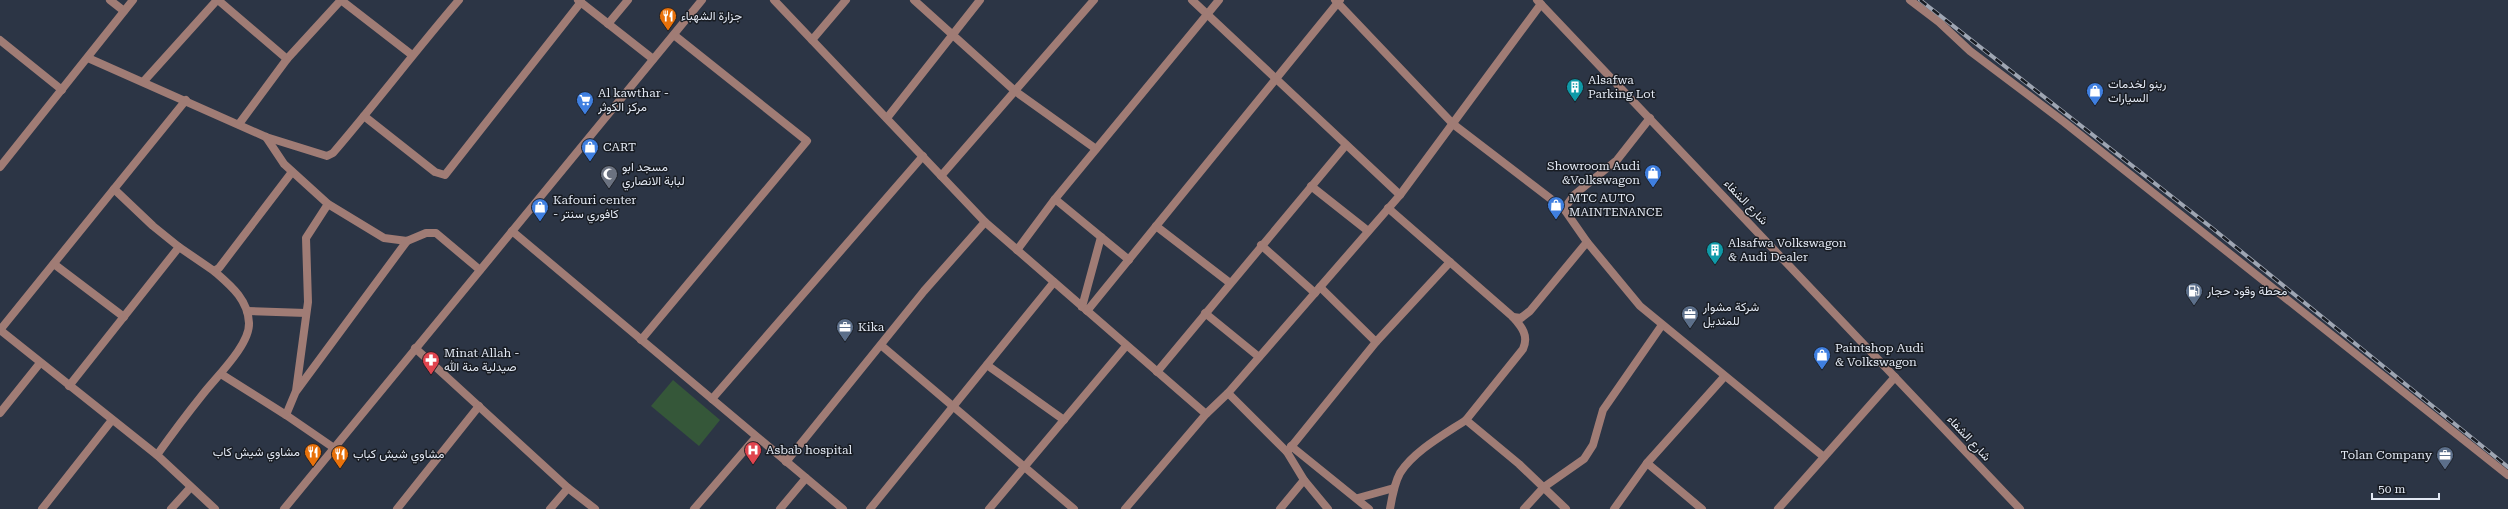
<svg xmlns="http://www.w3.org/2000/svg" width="2508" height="509" viewBox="0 0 2508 509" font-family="'Roboto Serif',Vazirmatn,serif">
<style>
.green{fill:#355739}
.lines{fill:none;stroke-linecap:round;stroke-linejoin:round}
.minor{stroke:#a07c75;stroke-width:8}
.tertiary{stroke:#a07c75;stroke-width:8}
.rail-casing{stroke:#9fa6b3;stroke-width:4}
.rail{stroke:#181c23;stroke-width:2.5;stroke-dasharray:8;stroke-linecap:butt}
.labels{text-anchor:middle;stroke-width:3;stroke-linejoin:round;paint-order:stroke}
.poi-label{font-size:12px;fill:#e2e8f3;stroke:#181c23;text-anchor:start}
.street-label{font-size:12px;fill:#e2e8f3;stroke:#181c23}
</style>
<rect width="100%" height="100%" fill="#2c3545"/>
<path class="green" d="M673,380L720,420L699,446L651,406Z"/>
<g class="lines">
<g class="minor">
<path d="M110,0L124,11"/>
<path d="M218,0L287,59L341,0"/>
<path d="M341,0L412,55"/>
<path d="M578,0L653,59"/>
<path d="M774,0L985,222L1206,414"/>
<path d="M914,0L1015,91L1096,149"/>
<path d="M1192,0L1400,195"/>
<path d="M1335,0L1453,124L1564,209"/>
<path d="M608,24L628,0"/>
<path d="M0,40L62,90"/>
<path d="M812,40L846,0"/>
<path d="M88,58L266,137L327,156L333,153C376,103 416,50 459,0"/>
<path d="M144,81L217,0"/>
<path d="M364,116L435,172L445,175L581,2"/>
<path d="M887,118L980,0"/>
<path d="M1650,118L1617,160L1574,195L1564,209L1587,242L1640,306L1824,457"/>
<path d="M239,124L287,59"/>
<path d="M266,137L284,164L328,204L384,238L407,241L426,233H436L480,270"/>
<path d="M0,167L133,0"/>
<path d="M941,176L1094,0"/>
<path d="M1311,186L1368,231"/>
<path d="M114,189L153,226L179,247"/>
<path d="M1055,199L1129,260"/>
<path d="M328,204L306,238L308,302L296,391L286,415L334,448"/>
<path d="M1388,208L1513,317C1522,327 1529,336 1523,349L1466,420"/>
<path d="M1156,226L1230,283"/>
<path d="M512,231L843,509"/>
<path d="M1261,245L1315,293"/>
<path d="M1017,250L1055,199L1219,0"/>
<path d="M54,264L124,317"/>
<path d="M1320,287L1376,342L1450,262"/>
<path d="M1082,307L1101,237"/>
<path d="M247,311L306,313"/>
<path d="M1087,311L1340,0"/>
<path d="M1205,313L1259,357"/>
<path d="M1513,317L1521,318L1530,311L1587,242"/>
<path d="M0,330L186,100"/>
<path d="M0,330L157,455L215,509"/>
<path d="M641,340L807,141L674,35"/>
<path d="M882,346L1074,509"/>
<path d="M415,348L568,488L595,509"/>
<path d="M987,365L1064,420"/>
<path d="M1157,372L1346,145"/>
<path d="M221,374L286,415"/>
<path d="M69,386L179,247L214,271L219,268L292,172"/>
<path d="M297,390L407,241"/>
<path d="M1228,393L1287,452L1304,480L1328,509"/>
<path d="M712,399L923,156"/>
<path d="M0,413L40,363"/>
<path d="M1291,446L1369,509"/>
<path d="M1287,452L1376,342"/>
<path d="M157,455C172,434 187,414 203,394C216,377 250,345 249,323C248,299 230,285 214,271"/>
<path d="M786,462L924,291L985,222"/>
<path d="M1647,463L1702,509"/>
<path d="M1358,498L1394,488"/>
<path d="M42,509L112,420"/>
<path d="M171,509L190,488"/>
<path d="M397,509L479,406"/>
<path d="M550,509L568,488"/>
<path d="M694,509L756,437"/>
<path d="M780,509L806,478"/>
<path d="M870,509L1054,282"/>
<path d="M989,509L1126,346"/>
<path d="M1125,509L1206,414L1228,393L1400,195L1541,4"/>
<path d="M1280,509L1304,480"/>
<path d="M1390,509C1392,497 1394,484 1400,473C1414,451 1445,434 1466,420L1519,464L1566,509"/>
<path d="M1524,509L1544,487L1584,459L1593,445L1603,410L1662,325"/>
<path d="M1614,509L1647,463L1724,377"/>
<path d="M1778,509L1895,377"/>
</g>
<g class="tertiary">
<path d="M1537,0L2020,509"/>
<path d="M1910,0L1939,22L1970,51L2064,122L2508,475"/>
<path d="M284,509L702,0"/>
</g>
<g class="rail-casing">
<path id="rail" d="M1920,0L2212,228L2508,467"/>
</g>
<use href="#rail" class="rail"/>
</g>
<defs>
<g id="restaurant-pin" transform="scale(0.9)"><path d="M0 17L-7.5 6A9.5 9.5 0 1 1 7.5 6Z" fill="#e8710a" stroke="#181c23"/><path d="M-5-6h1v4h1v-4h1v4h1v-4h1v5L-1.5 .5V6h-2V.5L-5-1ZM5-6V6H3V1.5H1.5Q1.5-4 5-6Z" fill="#fff"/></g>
<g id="building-pin" transform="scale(0.9)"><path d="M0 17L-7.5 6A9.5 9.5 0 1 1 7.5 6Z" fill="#0f9aa8" stroke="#181c23"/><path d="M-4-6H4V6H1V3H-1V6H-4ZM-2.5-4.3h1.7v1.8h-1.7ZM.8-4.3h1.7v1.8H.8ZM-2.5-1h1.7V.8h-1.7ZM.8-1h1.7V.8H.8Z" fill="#fff"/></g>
<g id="shop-pin" transform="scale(0.9)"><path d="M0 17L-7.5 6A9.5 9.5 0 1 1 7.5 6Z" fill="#3f7fe0" stroke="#181c23"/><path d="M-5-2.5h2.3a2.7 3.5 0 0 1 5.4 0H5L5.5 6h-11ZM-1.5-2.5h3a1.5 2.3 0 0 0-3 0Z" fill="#fff"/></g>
<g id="supermarket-pin" transform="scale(0.9)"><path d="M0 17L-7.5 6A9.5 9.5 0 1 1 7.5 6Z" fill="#3f7fe0" stroke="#181c23"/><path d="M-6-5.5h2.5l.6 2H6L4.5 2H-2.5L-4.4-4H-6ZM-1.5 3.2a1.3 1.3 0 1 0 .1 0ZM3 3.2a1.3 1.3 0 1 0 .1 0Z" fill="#fff"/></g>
<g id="mosque-pin" transform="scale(0.9)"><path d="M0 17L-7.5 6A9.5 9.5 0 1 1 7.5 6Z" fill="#6b7280" stroke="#181c23"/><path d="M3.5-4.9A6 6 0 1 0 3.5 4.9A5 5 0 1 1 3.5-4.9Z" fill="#fff"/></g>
<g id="fuel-pin" transform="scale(0.9)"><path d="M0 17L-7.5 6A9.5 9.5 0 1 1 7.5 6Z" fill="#5c6f8a" stroke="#181c23"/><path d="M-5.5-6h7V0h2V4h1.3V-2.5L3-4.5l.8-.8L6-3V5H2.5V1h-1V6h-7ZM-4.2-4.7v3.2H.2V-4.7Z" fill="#fff"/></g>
<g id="office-pin" transform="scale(0.9)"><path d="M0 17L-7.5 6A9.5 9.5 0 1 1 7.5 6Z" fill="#5c6f8a" stroke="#181c23"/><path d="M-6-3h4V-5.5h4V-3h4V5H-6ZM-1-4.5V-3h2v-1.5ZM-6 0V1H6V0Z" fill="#fff"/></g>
<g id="pharmacy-pin" transform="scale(0.9)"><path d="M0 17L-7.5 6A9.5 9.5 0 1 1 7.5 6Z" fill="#e0444e" stroke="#181c23"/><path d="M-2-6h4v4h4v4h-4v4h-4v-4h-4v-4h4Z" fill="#fff"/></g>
<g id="hospital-pin" transform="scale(0.9)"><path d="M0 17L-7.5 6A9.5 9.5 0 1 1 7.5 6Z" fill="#e0444e" stroke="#181c23"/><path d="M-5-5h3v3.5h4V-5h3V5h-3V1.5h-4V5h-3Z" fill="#fff"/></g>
</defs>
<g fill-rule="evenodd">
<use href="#restaurant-pin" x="668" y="16"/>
<use href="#building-pin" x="1575" y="87"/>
<use href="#shop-pin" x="2095" y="91"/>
<use href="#supermarket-pin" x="585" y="100"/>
<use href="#shop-pin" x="590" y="147"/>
<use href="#shop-pin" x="1653" y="173"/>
<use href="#mosque-pin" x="609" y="174"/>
<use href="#shop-pin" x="1556" y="205"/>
<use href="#shop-pin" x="540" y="207"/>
<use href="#building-pin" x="1715" y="250"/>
<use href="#fuel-pin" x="2194" y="291"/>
<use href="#office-pin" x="1690" y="314"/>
<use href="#office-pin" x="845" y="327"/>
<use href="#shop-pin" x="1822" y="355"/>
<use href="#pharmacy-pin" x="431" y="360"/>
<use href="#hospital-pin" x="753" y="450"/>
<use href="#restaurant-pin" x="313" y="452"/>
<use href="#restaurant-pin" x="340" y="454"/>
<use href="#office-pin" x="2445" y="455"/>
</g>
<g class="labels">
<g class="poi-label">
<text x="681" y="20">جزارة الشهباء</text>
<text x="1588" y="84">Alsafwa<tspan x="1588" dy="14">Parking Lot</tspan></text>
<text x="2108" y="88">رينو لخدمات<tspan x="2108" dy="14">السيارات</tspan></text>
<text x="598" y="97">Al kawthar -<tspan x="598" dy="14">مركز الكوثر</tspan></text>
<text x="603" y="151">CART</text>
<text x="1640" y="170" text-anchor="end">Showroom Audi<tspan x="1640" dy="14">&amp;Volkswagon</tspan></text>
<text x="622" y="171">مسجد ابو<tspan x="622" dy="14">لبابة الانصاري</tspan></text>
<text x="1569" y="202">MTC AUTO<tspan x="1569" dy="14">MAINTENANCE</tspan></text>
<text x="553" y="204">Kafouri center<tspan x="553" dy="14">- كافوري سنتر</tspan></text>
<text x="1728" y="247">Alsafwa Volkswagon<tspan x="1728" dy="14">&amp; Audi Dealer</tspan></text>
<text x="2207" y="295">محطة وقود حجار</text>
<text x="1703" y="311">شركة مشوار<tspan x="1703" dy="14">للمنديل</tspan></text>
<text x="858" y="331">Kika</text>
<text x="1835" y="352">Paintshop Audi<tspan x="1835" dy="14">&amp; Volkswagon</tspan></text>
<text x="444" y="357">Minat Allah -<tspan x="444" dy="14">صيدلية منة الله</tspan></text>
<text x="766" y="454">Asbab hospital</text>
<text x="300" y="456" text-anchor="end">مشاوي شيش كاب</text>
<text x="353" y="458">مشاوي شيش كباب</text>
<text x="2432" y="459" text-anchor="end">Tolan Company</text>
</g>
<g class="street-label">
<text transform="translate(1746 202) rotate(46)" y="4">شارع الشفاء</text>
<text transform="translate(1969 438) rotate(47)" y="4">شارع الشفاء</text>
</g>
</g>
<path d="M2372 493v6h67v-6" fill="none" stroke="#e2e8f3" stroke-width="2"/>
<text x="2378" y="493" font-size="12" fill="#e2e8f3" stroke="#181c23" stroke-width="3" paint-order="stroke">50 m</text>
</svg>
